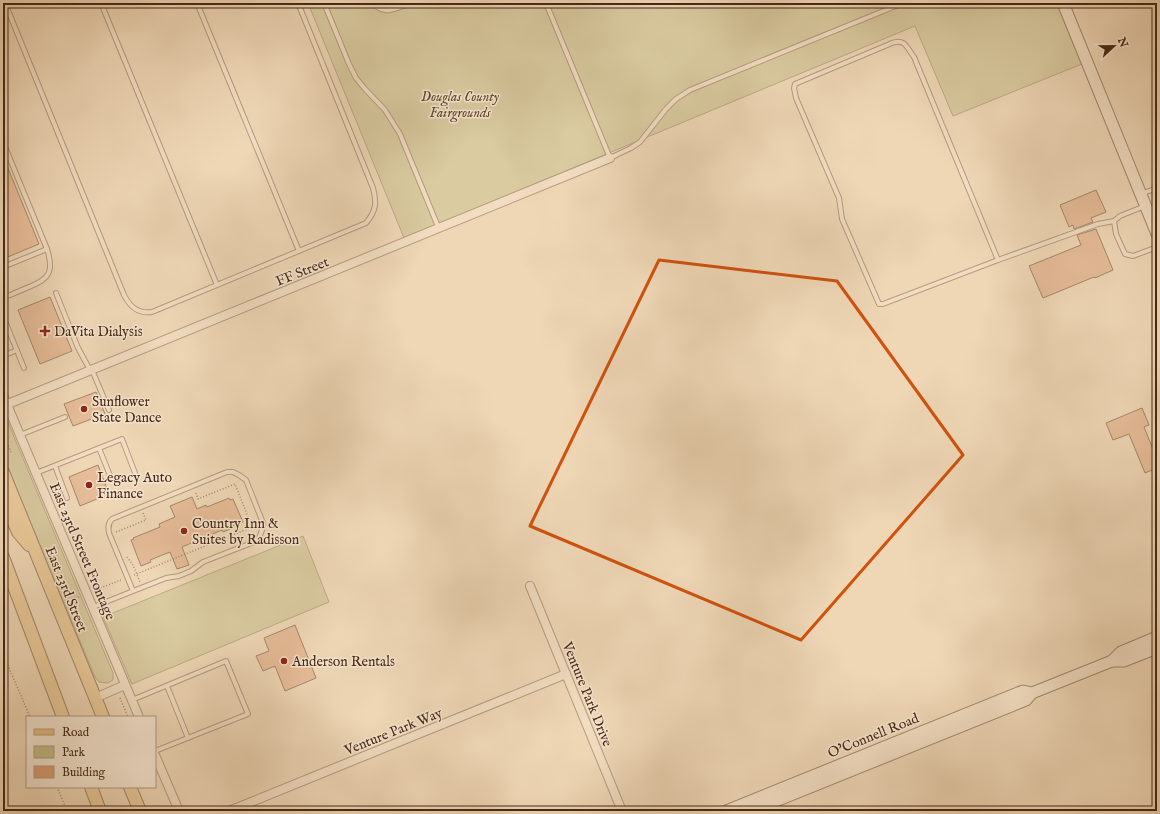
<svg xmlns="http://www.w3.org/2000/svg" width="1160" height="814" viewBox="0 0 1160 814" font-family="'IM FELL English',serif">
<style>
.green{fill:#c1bc88;stroke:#84724e}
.building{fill:#dd9e75;stroke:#472815}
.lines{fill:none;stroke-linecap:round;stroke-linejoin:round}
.lane-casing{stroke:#71543d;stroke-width:6}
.street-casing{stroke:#71543d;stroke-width:10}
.secondary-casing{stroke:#472815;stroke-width:13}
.primary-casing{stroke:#472815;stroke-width:14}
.path{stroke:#472815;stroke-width:1.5;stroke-dasharray:1 2;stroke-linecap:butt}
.lane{stroke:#f5e5d0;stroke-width:4}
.street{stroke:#f5e5d0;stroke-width:8}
.secondary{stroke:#f5e5d0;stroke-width:11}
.primary{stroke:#e8bc7b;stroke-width:12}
.marked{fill:none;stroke:#d0520d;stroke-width:3;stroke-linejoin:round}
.poi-dot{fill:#8f2418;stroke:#f5e5d0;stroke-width:1.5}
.labels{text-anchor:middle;stroke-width:3;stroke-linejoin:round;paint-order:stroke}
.park-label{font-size:14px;font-style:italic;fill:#5f462c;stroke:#f5e5d0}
.street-label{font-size:14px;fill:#472815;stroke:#f5e5d0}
.poi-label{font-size:14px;fill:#472815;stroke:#f5e5d0;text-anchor:start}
</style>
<rect width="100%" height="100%" fill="#efd7b6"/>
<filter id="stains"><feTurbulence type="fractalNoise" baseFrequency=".005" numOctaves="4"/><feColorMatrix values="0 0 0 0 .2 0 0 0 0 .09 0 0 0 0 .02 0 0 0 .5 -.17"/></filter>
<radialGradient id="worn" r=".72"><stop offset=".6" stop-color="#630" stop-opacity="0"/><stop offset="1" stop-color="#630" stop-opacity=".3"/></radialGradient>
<g class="green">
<path d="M308,3H1057L1082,64L953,116L915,26L404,238Z"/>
<path d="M3,417L7,420L113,673V680L108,683L99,682L95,677L8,469L3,455Z"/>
<path d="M303,536L329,602L132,684L103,617Z"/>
</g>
<g class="building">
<path d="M3,156L39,244L3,259Z"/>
<path d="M1096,190L1106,212L1091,218L1093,222L1074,229L1073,225L1069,227L1060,205Z"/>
<path d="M1096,229L1113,270L1095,278L1094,277L1043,298L1029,266L1081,245L1077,235Z"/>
<path d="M50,297L72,351L40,364L18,310Z"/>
<path d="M96,392L105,414L73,426L64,404Z"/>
<path d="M1142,408L1149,425L1144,427L1157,459V468L1145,473L1129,434L1113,440L1106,423Z"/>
<path d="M98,465L109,494L80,506L69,477Z"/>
<path d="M192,497L197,509L206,505L207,507L229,498L230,500L233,499L243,522L232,526L233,528L223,532L222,530L182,547L189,565L177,569L170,552L150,560L151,562L141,566L131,540L134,539L133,538L160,527L159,524L175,517L170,506Z"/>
<path d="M295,625L316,678L285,691L275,666L263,671L256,656L269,651L264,638Z"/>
</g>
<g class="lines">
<g class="lane-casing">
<g id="lane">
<path d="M5,3L124,295C130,307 138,314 152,312L366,223C376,211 377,203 373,188L298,3"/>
<path d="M101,3L217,285"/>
<path d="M197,3L299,251"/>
<path d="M324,3L349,64L356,78L365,89L385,110L400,134L439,229"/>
<path d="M374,3C383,17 399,7 411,3"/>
<path d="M546,3L610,158L631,148L640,142L666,109L676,99L690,90L903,3"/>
<path d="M3,142L47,249C54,271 50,279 29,287C20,291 12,294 3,298"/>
<path d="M1141,194L1157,188"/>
<path d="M1145,206L1120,216L1114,221L1116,234L1125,254L1133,256L1157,247"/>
<path d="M998,260L883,304H879L842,219L839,198L796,98L794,88L795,84L892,43C905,38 907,48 914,57L998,260L1098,224L1114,221"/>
<path d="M3,267L47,249"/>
<path d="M56,293L78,348L90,370"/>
<path d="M3,316L24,368"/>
<path d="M3,356L17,350"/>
<path d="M92,370L109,410"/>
<path d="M20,435L65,417"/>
<path d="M99,448L111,478"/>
<path d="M55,466L67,498"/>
<path d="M36,473L122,439L135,473"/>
<path d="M93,607L166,578L179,576L191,571L203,562L254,542L259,538L262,530L263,523L246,480L239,475L233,472H227L112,519C108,523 108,527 109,533L133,591"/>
<path d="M167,686L188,738"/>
<path d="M132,700L226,661L248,714L155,751"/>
</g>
</g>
<g class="street-casing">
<g id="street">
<path d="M3,395L139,717"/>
<path d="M3,406L610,158"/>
<path d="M530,586L622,811"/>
<path d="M95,698L125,685"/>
<path d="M155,755L179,811"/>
<path d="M229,811L566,674"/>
</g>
</g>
<g class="secondary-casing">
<g id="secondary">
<path d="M1063,3L1157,234"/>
<path d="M1112,661L1121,652L1157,637"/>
<path d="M726,811L1023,691L1032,693"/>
<path d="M751,811L1026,700L1032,693L1112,661H1124L1157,648"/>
</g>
</g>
<g class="primary-casing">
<g id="primary">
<path d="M3,472L103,717"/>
<path d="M3,497L18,532L29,545"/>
<path d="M3,557L63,717"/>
<path d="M91,787L100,811"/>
<path d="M130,787L140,811"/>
</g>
</g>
<g class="path">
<path d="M1051,3L1053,9"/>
<path d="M1154,255L1157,262"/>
<path d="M3,435L11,452"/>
<path d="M116,532L146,520L143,513"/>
<path d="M127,557L133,565L140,582"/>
<path d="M134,575L252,527L235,484L198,499L196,493"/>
<path d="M95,590L121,580"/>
<path d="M73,600L79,597"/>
<path d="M3,654L30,717"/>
<path d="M120,698L128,717"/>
<path d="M57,787L67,811"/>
</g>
<use href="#lane" class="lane"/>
<use href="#street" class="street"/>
<use href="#secondary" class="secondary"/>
<use href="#primary" class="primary"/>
</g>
<path d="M0 0H1160V814H0ZM659,260L837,281L963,455L801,640L530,526Z" fill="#efd7b6" fill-opacity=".55" fill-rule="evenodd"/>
<path class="marked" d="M659,260L837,281L963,455L801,640L530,526Z"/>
<g class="poi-dot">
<path d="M43 325h4v4h4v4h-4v4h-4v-4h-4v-4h4z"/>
<circle cx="84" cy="409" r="4"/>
<circle cx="89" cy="485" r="4"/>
<circle cx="184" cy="531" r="4"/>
<circle cx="284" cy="661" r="4"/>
</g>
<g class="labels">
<g class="park-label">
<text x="460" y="101">Douglas County<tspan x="460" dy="16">Fairgrounds</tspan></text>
</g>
<g class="street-label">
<text transform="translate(302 271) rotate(-22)" y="5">FF Street</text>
<text transform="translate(83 551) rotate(67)" y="5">East 23rd Street Frontage</text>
<text transform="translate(67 589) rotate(68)" y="5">East 23rd Street</text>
<text transform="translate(588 694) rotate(68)" y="5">Venture Park Drive</text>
<text transform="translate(393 731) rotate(-22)" y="5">Venture Park Way</text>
<text transform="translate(873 735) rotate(-22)" y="5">O'Connell Road</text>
</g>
<g class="poi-label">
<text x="54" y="336">DaVita Dialysis</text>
<text x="92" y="406">Sunflower<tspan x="92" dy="16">State Dance</tspan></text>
<text x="97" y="482">Legacy Auto<tspan x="97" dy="16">Finance</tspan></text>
<text x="192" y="528">Country Inn &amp;<tspan x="192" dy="16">Suites by Radisson</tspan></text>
<text x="292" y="666">Anderson Rentals</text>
</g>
</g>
<rect width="1160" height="814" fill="none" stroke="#efd7b6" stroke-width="16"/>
<rect x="4" y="4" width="1152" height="806" fill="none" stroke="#472815" stroke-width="2"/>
<rect x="8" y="8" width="1144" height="798" fill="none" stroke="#472815"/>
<rect x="26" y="716" width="130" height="72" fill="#f5e5d0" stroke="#af9985"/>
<rect x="34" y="729" width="20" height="6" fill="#e8bc7b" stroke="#af9985"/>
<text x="62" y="736" font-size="12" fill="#472815">Road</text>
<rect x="34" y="746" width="20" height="12" fill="#c1bc88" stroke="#af9985"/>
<text x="62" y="756" font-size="12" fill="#472815">Park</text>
<rect x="34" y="766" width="20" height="12" fill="#dd9e75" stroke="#af9985"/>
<text x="62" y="776" font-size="12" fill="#472815">Building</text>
<g transform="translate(1114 46) rotate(68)" stroke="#f5e5d0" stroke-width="3" paint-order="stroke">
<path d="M0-3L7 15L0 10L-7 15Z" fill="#472815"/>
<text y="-6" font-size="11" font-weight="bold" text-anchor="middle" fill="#472815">N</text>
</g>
<rect width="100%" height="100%" filter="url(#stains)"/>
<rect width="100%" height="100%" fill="url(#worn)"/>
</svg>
